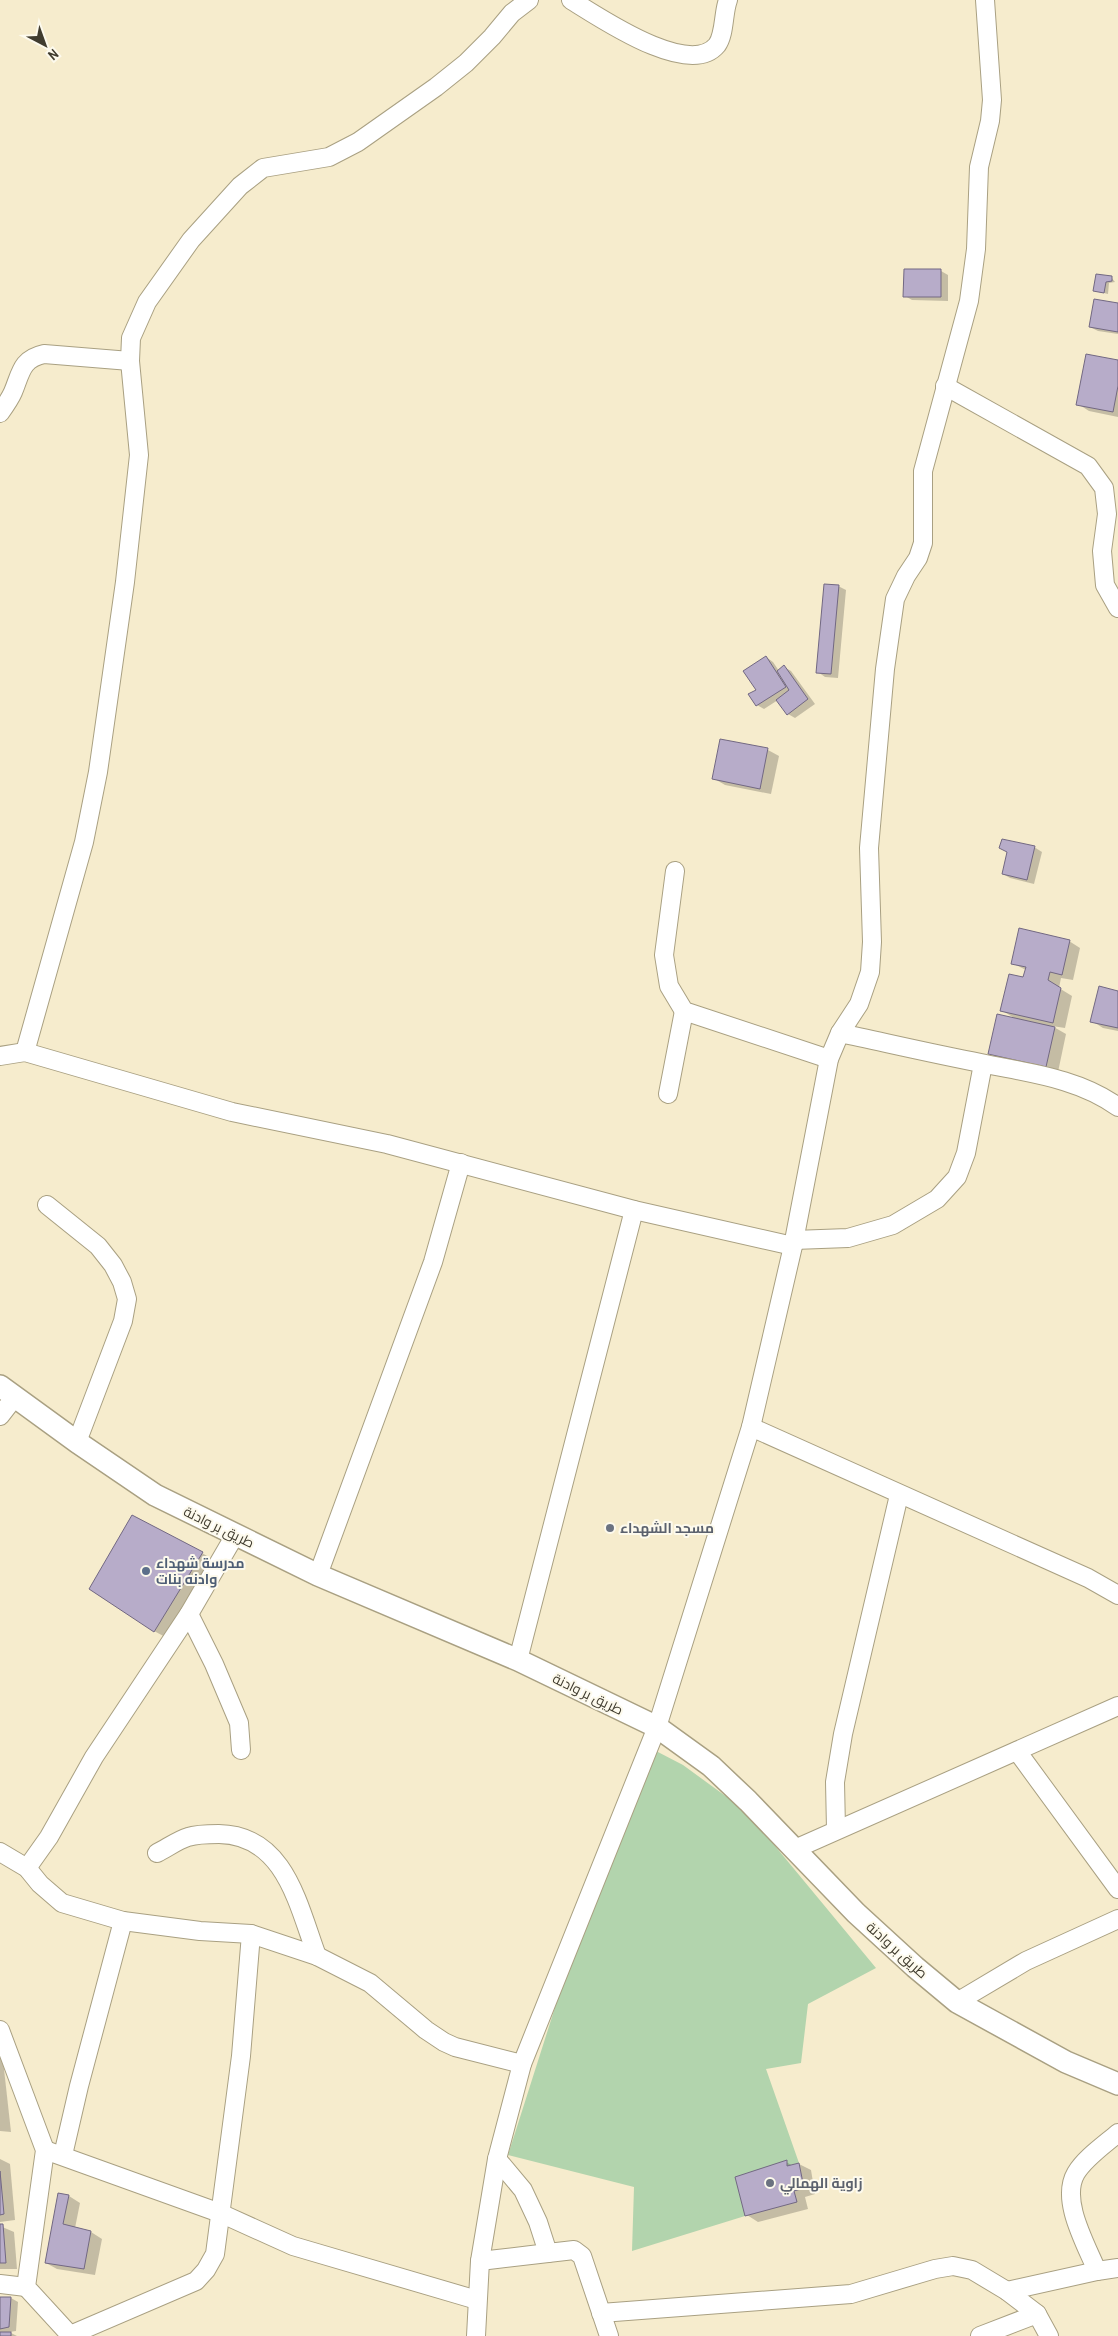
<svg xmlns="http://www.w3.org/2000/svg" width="1118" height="2336" viewBox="0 0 1118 2336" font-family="'Archivo Narrow',Cairo,sans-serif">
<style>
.green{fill:#b2d4ad}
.shadow{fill:#0003}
.building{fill:#b7acc9;stroke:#726882}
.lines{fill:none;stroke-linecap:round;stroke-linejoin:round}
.minor-casing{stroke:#a9a082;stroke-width:20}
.tertiary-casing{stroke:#a9a082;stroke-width:24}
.minor{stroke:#fff;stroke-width:18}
.tertiary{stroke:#fff;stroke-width:21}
.worship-dot{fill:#6b7280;stroke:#fdfaed;stroke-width:2}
.service-dot{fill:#5c6f8a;stroke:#fdfaed;stroke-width:2}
.labels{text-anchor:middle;stroke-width:4;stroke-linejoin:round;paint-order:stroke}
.street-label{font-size:14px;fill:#403c2f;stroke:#fdfaed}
.worship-label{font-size:14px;font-weight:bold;fill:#5b616d;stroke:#fdfaed;text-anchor:start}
.service-label{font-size:14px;font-weight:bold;fill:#4e5e75;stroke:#fdfaed;text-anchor:start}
</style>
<rect width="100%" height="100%" fill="#f6eccd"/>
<path class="green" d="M656,1751L683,1765L746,1811L876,1968L808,2004L801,2063L766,2069L799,2163L787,2166V2161L745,2216L632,2251L634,2187L508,2155L559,1995L624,1826Z"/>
<g class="shadow">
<path d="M941,271L948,275V301L912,300L905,296Z"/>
<path d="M1111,277L1115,282L1109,283L1108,294L1095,291Z"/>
<path d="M1118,304V334L1098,331L1090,327Z"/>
<path d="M1118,361V417L1089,411L1078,404Z"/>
<path d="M838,586L846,590L838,678L825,677L818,672Z"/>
<path d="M766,657L773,662L779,671L784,667L791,671L815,704L795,718L788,714L778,700L764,709L757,705V690Z"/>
<path d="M768,750L779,756L771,794L725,785L713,778Z"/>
<path d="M1034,847L1042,852L1034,884L1010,878L1003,874Z"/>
<path d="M1069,941L1080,948L1073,980L1061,978L1059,988L1072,996L1065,1028L1052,1026L1066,1034L1058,1072L1001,1060L990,1054L1016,1019L1001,1010L1024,979L1026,970L1012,963Z"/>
<path d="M1118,992V1031L1103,1028L1092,1021Z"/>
<path d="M202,1553L217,1562L169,1639L154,1631Z"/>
<path d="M0,2040L1,2042L11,2132L0,2131Z"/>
<path d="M0,2159L10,2164L15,2220L0,2222Z"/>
<path d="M786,2162L793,2166L799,2164L811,2170L815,2194L805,2197L808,2209L758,2222L747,2215Z"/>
<path d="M69,2196L80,2203L75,2228L91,2232L102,2239L95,2275L57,2269L46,2263Z"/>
<path d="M0,2226L14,2232L17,2269H0Z"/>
<path d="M0,2298H11L18,2302L16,2331L9,2332L17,2336H0Z"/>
</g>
<g class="building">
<path d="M904,269H941V297H903Z"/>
<path d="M1096,274L1112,276V281L1106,282L1104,293L1093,291Z"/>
<path d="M1094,299L1118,303V332L1089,327Z"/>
<path d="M1086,354L1118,360V386L1113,412L1076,405Z"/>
<path d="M824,584L839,585L831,674L816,673Z"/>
<path d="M766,656L786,687L756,706L748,694L756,690L743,671Z"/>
<path d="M784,665L808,699L787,715L776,700L789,690L777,671Z"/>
<path d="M720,739L768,748L760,789L712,779Z"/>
<path d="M1002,839L1035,846L1027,880L1002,874L1007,852L999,848Z"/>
<path d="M1019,928L1070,940L1062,975L1050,972L1048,980L1061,988L1053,1023L1000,1011L1009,974L1023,977L1026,967L1011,964Z"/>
<path d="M1099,986L1118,991V1028L1090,1022Z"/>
<path d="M997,1014L1055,1027L1046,1067L988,1054Z"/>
<path d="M132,1515L203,1552L154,1632L89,1589Z"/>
<path d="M787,2160V2166L799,2163L804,2188L794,2191L797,2202L745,2216L735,2177Z"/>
<path d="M0,2171L4,2214L0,2215Z"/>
<path d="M58,2193L69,2195L63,2224L91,2231L84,2269L45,2263Z"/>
<path d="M0,2224H3L6,2263H0Z"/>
<path d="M0,2297H11L9,2327L0,2329Z"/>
<rect x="0" y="2332" width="11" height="4"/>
</g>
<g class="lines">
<g class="minor-casing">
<g id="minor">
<path d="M571,0C599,17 689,79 717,45C725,34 723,13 728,0"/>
<path d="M945,386L1088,466L1104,488L1107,514L1102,551L1105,585L1118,608"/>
<path d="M0,413C5,406 10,399 13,392C21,373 21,359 44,354L130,361"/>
<path d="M675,871L664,955L669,986L684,1011L829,1059"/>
<path d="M840,1033C887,1043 934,1054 981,1063C1028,1073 1078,1078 1118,1107"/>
<path d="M25,1052L84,842L98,772L125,582L139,455L130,361L131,338L147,302L191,240L240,186L263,168L329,157L358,142L436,87L466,63L492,37L512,13L529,0"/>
<path d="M0,1056L25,1052L232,1112L387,1144L634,1210L793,1246"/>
<path d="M668,1094L684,1011"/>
<path d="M47,1205L98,1246L113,1265L122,1282L127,1299L123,1321L77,1442"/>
<path d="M794,1240L848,1238L893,1225L937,1199L957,1177L966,1153L983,1064"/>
<path d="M0,1416L14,1398"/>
<path d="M751,1427L1088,1578L1118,1595"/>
<path d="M318,1575L433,1262L461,1163"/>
<path d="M189,1614L214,1664L239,1723L241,1750"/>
<path d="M518,1660L634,1210"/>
<path d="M1017,1751L1118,1889"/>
<path d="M836,1829L835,1782L843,1734L899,1495"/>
<path d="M795,1849L1118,1706"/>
<path d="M0,1852L27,1868L40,1884L62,1903L123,1921L200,1931L251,1934L317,1956L370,1983L426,2030L444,2042L455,2047L522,2064"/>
<path d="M157,1853C167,1848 178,1840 188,1837C197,1834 209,1834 219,1834C285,1835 298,1905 317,1956"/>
<path d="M27,1868L49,1837L94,1757L189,1614L235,1535"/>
<path d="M957,2002L1026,1961L1118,1919"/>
<path d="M0,2030L45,2150L26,2287L71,2336"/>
<path d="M45,2150L220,2213L293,2246L477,2300"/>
<path d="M63,2155L79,2086L123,1921"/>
<path d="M497,2159L523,2190L538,2222L548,2253L574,2250L582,2256L609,2336"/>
<path d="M480,2261L548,2253"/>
<path d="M1097,2271C1086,2244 1060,2200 1076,2173C1085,2158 1104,2145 1118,2133"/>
<path d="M0,2284L26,2287"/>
<path d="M1007,2291L1097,2271L1118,2268"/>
<path d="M601,2313L851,2294L935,2269L953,2266L972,2270L1007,2291L1037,2314L1049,2336"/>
<path d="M68,2336L196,2281L206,2270L215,2254L241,2056L251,1934"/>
<path d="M476,2336L480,2261L497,2159L522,2064L657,1727L751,1427L793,1246L829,1059L840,1033L859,1004L870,972L872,942L869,848L885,669L895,599L906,576L918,558L923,543V471L969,301L976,249L979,167L990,121L992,100L985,0"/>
<path d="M980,2336L1037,2314"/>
</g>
</g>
<g class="tertiary-casing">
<path id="tertiary" d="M0,1386L77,1442L155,1495L318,1575L518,1660L657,1727L711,1766L748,1801L856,1913L915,1967L957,2002L1066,2062L1118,2084"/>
</g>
<use href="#minor" class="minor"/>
<use href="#tertiary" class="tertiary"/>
</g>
<g class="worship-dot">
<circle cx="610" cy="1528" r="5"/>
<circle cx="770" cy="2183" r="5"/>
</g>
<circle class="service-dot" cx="146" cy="1571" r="5"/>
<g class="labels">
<g class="street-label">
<text transform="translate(219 1527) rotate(26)" y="5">طريق بر وادنة</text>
<text transform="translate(588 1694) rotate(26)" y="5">طريق بر وادنة</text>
<text transform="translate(897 1950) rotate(42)" y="5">طريق بر وادنة</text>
</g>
<g class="worship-label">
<text x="620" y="1533">مسجد الشهداء</text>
<text x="780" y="2188">زاوية الهمالي</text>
</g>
<g class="service-label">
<text x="156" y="1568">مدرسة شهداء<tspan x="156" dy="16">وادنه بنات</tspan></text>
</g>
</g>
<g transform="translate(45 45) rotate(139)" stroke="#fdfaed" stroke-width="4" paint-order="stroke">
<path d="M0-4L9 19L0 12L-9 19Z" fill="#403c2f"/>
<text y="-8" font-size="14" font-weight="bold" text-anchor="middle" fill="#403c2f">N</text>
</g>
</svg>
